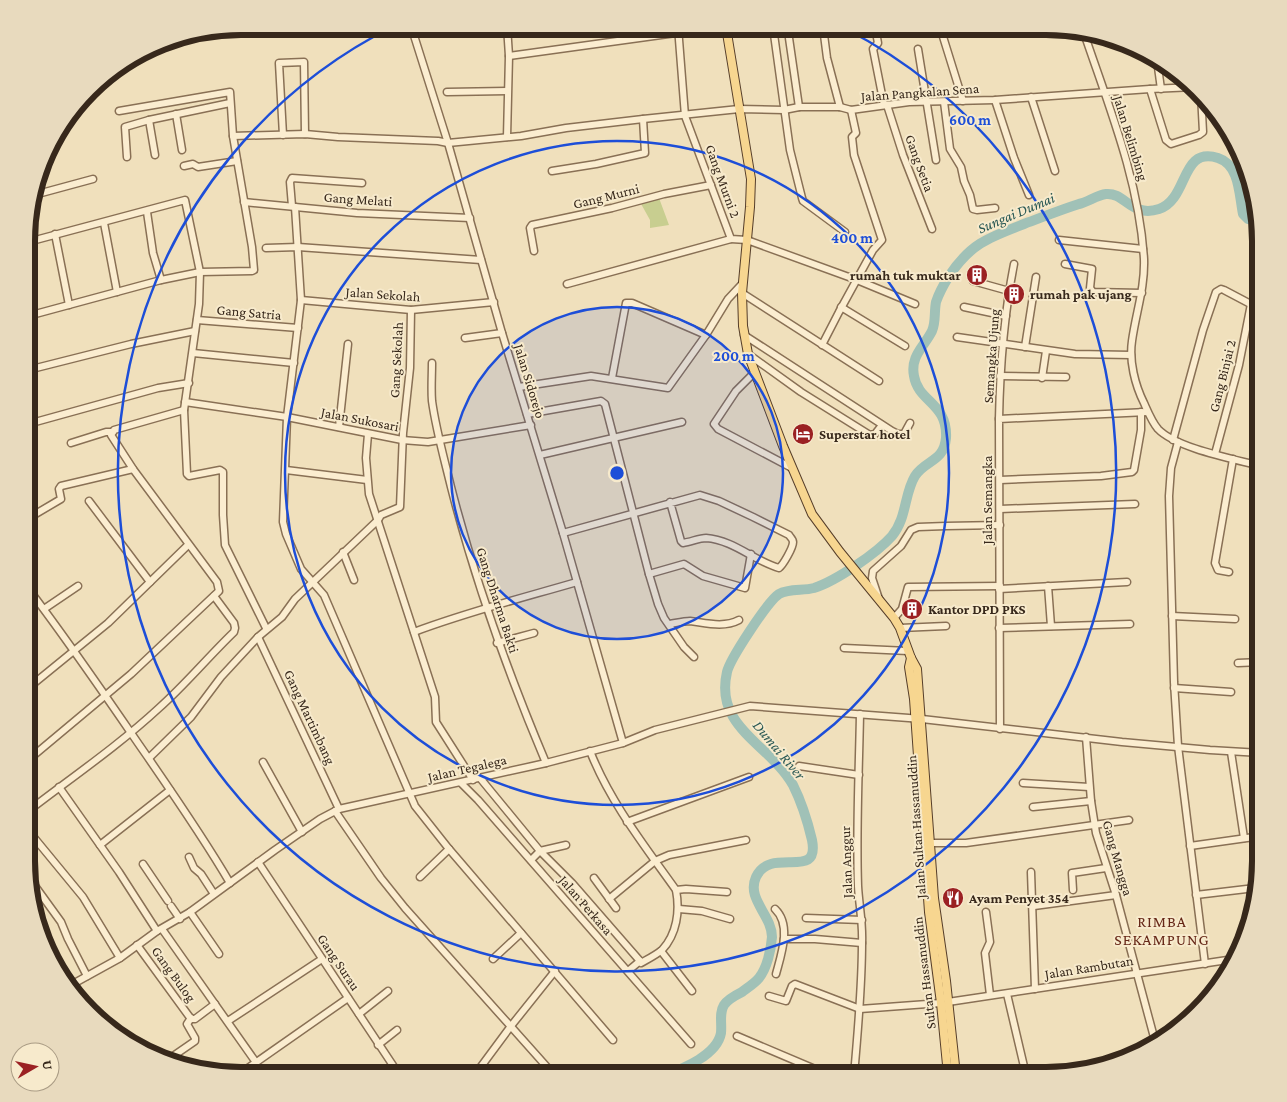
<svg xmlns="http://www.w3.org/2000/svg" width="1287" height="1102" viewBox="0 0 1287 1102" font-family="'Crimson Pro',serif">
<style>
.green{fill:#c8ce90}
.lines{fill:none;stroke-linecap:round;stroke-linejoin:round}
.river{stroke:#a0c1b7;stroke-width:10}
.minor-casing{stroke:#897055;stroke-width:9}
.major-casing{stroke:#563e2a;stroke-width:10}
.minor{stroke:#fbedd0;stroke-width:6}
.major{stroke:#f7d690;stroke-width:8}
.ring{fill:none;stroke:#1d4ed8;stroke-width:2.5}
.labels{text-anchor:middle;stroke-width:4;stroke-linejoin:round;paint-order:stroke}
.street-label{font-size:14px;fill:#37281b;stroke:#f7eacc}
.poi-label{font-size:14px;font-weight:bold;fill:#37281b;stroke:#f7eacc;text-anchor:start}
.water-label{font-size:15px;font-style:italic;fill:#295854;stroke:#f7eacc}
.quarter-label{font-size:16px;letter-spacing:1px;fill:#662717;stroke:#f7eacc}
.rim{fill:none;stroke:#37281b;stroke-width:6}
.centre{fill:#1d4ed8;stroke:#f7eacc;stroke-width:2.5}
.ring-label{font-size:15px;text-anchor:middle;font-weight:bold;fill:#1d4ed8;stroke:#f7eacc;stroke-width:4;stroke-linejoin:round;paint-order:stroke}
</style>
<rect width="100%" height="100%" fill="#f0e0bc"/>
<path class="green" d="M659,198L669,225L650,228V220L640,202Z"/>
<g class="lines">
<path class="river" d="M666,1075C684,1068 717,1055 721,1033C722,1023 719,1013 724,1005C728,999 736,995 742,992C747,988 754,984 759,978C767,968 771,950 772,937C772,915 746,899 756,877C771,845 820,882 812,840C808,823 801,801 793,785C770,744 714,728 727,672C730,659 768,601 779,594C789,588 803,591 814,588C836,581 877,553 892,536C907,518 904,494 915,476C925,460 944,462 946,438C948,403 918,402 914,376C910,356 924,347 932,331C936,322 934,312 936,302C939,293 944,284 949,276C971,243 990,237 1024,224C1043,217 1060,210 1079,204C1088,202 1097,195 1106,194C1125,192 1131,218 1159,209C1189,199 1180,146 1218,158C1240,165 1239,195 1243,214L1248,219L1258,220"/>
<g class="minor-casing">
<g id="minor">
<path d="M411,26L448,143L502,333L563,533L623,743"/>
<path d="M678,27L685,116L731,239L747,240L857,280L915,304"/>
<path d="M773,27L790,150L802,198L803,201L845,232"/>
<path d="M823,27L827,58L840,107"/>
<path d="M875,27L878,43L873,49L884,105"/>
<path d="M940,27L963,101"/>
<path d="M1084,33C1109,107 1139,180 1144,259C1145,288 1136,312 1132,341C1129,361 1135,385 1144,403C1148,412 1152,422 1158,429C1176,448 1234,459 1260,466"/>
<path d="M789,38L799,107"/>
<path d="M918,49L936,160"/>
<path d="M509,56L719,27"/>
<path d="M1157,60L1161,89"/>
<path d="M1150,89L1166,140L1171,144L1199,135L1203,132L1201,94"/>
<path d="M447,92L507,91"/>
<path d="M1031,97L1055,171"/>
<path d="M995,100L1014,158L1029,195"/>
<path d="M944,102L950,149L961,167L964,181L970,195L973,209L977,210L995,208"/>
<path d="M887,105L903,155L932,229"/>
<path d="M176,114L182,150"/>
<path d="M149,120L155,155"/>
<path d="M283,135L279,63L304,62L305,134"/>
<path d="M233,136L305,134L338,137L438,141L448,143L521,136L566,128L643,119L739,109L784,110L799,107H840L851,110L909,102L995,100L1150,89L1195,87"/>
<path d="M507,137L509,56L507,26"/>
<path d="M127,157L125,127L149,120L230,103"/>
<path d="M184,166L193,164L198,167L237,161"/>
<path d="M552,171L596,164L645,153L643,119"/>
<path d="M34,195L93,179"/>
<path d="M244,202L357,213L470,218"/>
<path d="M292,206L290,182L292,178L362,183"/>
<path d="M295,207L301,300L287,417L283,522L286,534L301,569L324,595L415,806L449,849L613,1040"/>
<path d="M147,212L153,253L161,280"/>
<path d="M104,223L117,292"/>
<path d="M55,234L69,305"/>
<path d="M1059,240L1143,249"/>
<path d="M28,242L185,200L200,272L199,304L184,410L187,474L189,476L220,470L223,472V515L225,545L266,628"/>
<path d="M266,248L298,247L481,260"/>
<path d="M534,251L530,228L532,225L612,208L664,194L711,185"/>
<path d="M1259,261L1260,262"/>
<path d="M1065,264L1092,269L1090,288L1093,292L1142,293"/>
<path d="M973,281L1009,291"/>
<path d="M567,284L731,239"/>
<path d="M742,293L879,381"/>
<path d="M301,300L411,310L494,302"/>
<path d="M841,307L905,346"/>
<path d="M964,307L1006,316"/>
<path d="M28,316L161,280L200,272L252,271L254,270L252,247L233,136L230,92L119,111"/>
<path d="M197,320L298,328"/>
<path d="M744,335L892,431L898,434H904L910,423"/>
<path d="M957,337L1075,354L1131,355"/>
<path d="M465,338L502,333"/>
<path d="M822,345L839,312L873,250L882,240L854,155L852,137L856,133L851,110"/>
<path d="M1025,347L1036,277"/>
<path d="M193,353L294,363"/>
<path d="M748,354L801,392L865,432L870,435L875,434L882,425"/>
<path d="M432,363C432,376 431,389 432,401C436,430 444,458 451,487C475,581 508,673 546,763"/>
<path d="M28,370L131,344L195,331"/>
<path d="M754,373L736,391L714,424L718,429L792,468"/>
<path d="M1000,376L1066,377"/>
<path d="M612,378L626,303H632L706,335"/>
<path d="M1042,378L1046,351"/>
<path d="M519,387L591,376L668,388L706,335L728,299L742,284"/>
<path d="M185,402L287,417L402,440L428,442L531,425"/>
<path d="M527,414L601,401L605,404L649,574L658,604L664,618L684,647L694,657"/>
<path d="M999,419C1000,367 1004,315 1014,264"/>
<path d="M28,424L158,388L189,383"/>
<path d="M339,427L348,344"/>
<path d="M368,434L366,458L369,494L435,697L436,722L473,780"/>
<path d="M1173,440L1203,330L1216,292L1221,289L1224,290L1260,309"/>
<path d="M1178,442L1171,468L1169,496L1174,682L1178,746L1205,964"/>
<path d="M71,443L106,432H113"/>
<path d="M1215,454L1239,365L1251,304"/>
<path d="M540,455L682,422"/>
<path d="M286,470L367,480"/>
<path d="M1000,480L1101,476L1132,472L1134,470L1141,430V412"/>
<path d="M89,501L150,582"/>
<path d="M1000,509L1135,504"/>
<path d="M27,519L61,499L59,489L61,486L133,469"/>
<path d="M563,533L700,495L719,501L753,517L789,535C790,537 793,539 793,542C793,548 783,565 779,568C754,561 734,540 706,538C699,538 691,542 683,543L681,541L670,502"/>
<path d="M343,552L354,580"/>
<path d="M1229,572L1218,570L1215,563L1233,459"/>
<path d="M649,574L684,564L703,576L745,588L751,554"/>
<path d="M1048,586L1051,626"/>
<path d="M27,587C63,634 96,682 129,730C164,781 199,830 230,883"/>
<path d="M999,589L1127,582"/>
<path d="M879,599L872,578L873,571L901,546L911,530L918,527L946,526L1000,525"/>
<path d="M44,609L78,586"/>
<path d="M1172,616L1235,619"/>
<path d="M894,618L902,609L908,587L1000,586"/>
<path d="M670,624C676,623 684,621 690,621C706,623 724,628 739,620"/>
<path d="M900,628L946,626"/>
<path d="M999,628L1130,624"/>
<path d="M414,632C467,612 522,598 577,582"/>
<path d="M258,637L339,809"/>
<path d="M497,643L534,633"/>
<path d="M844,648L908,651"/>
<path d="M1238,663L1261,662"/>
<path d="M1174,688L1231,692"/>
<path d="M27,689L108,623L188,545"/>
<path d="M1000,729L999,419L1147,412"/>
<path d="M1086,737L1091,801L1096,833L1116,895L1155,1041"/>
<path d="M590,751C610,802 644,845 676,890C680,911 677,934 662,950C656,955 648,959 641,963L640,961L628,971"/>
<path d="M1231,752L1244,838"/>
<path d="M149,758L191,717L221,677L258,637L282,617L295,599L378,520L381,515L400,507L403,433L410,368L411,310"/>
<path d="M27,761L131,674L219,591L217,582L133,469L111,435L114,430L184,410"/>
<path d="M263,762L302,832"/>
<path d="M799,766L859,775"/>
<path d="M480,778L540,851L572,883L640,961"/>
<path d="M461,783L478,800L691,1044"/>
<path d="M1023,783L1089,787"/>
<path d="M59,787L119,872L157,931"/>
<path d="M1033,807L1091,801"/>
<path d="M335,811L381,878L405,908L555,1076"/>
<path d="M27,812C71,778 118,746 159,708C186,684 208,657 234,632L235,628L234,623L214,596"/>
<path d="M627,822L749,777"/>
<path d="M27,829L83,897L120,958"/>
<path d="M930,843H966L1129,820"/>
<path d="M100,845L170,790"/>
<path d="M1190,846L1261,836"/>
<path d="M189,857L194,868L201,874L214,894"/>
<path d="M531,860L540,851L566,845"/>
<path d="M258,862L400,1076"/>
<path d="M143,864L168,901"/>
<path d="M1031,872L1035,989"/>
<path d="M27,875L61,922L68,939L87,976"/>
<path d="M420,877L449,849"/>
<path d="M594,878L616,908"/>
<path d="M676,890L686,889L727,892"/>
<path d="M1073,890L1072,873L1106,868"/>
<path d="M1196,895L1255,888"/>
<path d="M609,899L655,861L669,855L746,840"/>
<path d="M171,906L180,919"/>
<path d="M1034,906L1116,895"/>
<path d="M679,909L702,911L730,919"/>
<path d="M775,909C792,925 781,955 776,974"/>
<path d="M190,912L219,954"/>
<path d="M986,912L990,942L985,953L990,995"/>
<path d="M806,918L862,920"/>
<path d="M162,929L255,1061"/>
<path d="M784,939H815L862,943"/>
<path d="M137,945L191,1019H195L215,1004"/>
<path d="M661,951L692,991"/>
<path d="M493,959L521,933"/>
<path d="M71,985L120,958L157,931L190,912L275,850L320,819L339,809L546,763L623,743L655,730L750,706L922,719L1122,742L1210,750L1261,753"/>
<path d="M1007,994L1026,1075"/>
<path d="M769,996L786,1001L792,986L795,984L860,1009L941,1003"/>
<path d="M948,1002L1234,959"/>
<path d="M359,1014L388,991"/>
<path d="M228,1021L322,959"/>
<path d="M737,1036L829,1075"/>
<path d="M378,1045L397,1030"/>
<path d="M166,1061L195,1041V1038L187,1024L191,1018"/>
<path d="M238,1075L348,998"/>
<path d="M854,1075C858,1031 862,987 862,943C863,923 859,905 858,886C856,829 859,771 860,714"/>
<path d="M474,1076L511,1026L555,971"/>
</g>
</g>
<g class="major-casing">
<g id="major">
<path d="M726,27L751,179L750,207L742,293L743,326L748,354L783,446L812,514L840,552L894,618L900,628L911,658L917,669L934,898L946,981L956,1075"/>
<path d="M911,658L909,667L914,699L929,912L941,1003L948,1075"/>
</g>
</g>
<use href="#minor" class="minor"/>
<use href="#major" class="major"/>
</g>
<circle cx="617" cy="473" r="166" fill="#1d4ed8" fill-opacity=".12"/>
<g class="ring">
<circle cx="617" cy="473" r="166"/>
<circle cx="617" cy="473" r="332"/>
<path d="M844 28A499 499 0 1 1 394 26"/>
</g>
<defs>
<g id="building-disc" transform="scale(1.125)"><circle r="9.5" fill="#9b2123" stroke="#f7eacc"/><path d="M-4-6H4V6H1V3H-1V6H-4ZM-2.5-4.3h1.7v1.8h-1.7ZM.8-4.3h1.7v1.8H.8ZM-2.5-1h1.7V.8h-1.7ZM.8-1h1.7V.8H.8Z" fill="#fff"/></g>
<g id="hotel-disc" transform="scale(1.125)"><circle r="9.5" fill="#9b2123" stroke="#f7eacc"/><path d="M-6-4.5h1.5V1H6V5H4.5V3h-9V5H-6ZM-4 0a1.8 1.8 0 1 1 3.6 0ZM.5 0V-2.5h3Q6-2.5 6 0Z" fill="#fff"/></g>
<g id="restaurant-disc" transform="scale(1.125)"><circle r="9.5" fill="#9b2123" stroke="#f7eacc"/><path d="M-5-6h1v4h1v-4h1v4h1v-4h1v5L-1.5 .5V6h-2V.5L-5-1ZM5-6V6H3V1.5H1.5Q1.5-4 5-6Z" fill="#fff"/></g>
</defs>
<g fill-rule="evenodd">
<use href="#building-disc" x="977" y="275"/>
<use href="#building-disc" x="1014" y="294"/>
<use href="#hotel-disc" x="803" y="434"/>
<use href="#building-disc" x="912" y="609"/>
<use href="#restaurant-disc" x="953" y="898"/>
</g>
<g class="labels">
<g class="street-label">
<text transform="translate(920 92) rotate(-4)" y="5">Jalan Pangkalan Sena</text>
<text transform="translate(1131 138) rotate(73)" y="5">Jalan Belimbing</text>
<text transform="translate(920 163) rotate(70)" y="5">Gang Setia</text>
<text transform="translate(723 181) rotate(70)" y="5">Gang Murni 2</text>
<text transform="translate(606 196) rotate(-14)" y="5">Gang Murni</text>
<text transform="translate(358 199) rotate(4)" y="5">Gang Melati</text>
<text transform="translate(383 294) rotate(4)" y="5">Jalan Sekolah</text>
<text transform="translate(249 312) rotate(5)" y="5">Gang Satria</text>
<text transform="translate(991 356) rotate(-86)" y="5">Semangka Ujung</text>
<text transform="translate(396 360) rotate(-87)" y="5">Gang Sekolah</text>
<text transform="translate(1222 376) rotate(-76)" y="5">Gang Binjai 2</text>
<text transform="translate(530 381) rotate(73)" y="5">Jalan Sidorejo</text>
<text transform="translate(360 419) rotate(11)" y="5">Jalan Sukosari</text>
<text transform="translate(987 500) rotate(-90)" y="5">Jalan Semangka</text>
<text transform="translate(498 600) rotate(72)" y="5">Gang Dharma Bakti</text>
<text transform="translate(310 717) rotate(65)" y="5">Gang Martimbang</text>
<text transform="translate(467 768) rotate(-13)" y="5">Jalan Tegalega</text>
<text transform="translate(916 827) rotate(-94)" y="5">Jalan Sultan Hassanuddin</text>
<text transform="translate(1118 858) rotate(74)" y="5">Gang Mangga</text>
<text transform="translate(846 862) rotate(-92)" y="5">Jalan Anggur</text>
<text transform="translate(586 905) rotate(49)" y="5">Jalan Perkasa</text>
<text transform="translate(339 962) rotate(56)" y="5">Gang Surau</text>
<text transform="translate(1089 967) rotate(-9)" y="5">Jalan Rambutan</text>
<text transform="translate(924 973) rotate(-97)" y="5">Sultan Hassanuddin</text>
<text transform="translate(174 974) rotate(54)" y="5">Gang Bulog</text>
</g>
<g class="poi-label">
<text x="961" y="280" text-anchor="end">rumah tuk muktar</text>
<text x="1030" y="299">rumah pak ujang</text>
<text x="819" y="439">Superstar hotel</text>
<text x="928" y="614">Kantor DPD PKS</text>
<text x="969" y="903">Ayam Penyet 354</text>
</g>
<g class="water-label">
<text transform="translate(1016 213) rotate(-23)" y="5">Sungai Dumai</text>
<text transform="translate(779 750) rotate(50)" y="5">Dumai River</text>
</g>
<g class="quarter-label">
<text x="1162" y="927">RIMBA<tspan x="1162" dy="18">SEKAMPUNG</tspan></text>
</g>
</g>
<path d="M0 0H1287V1102H0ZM241 35H1046A206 206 0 0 1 1252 241V861A206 206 0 0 1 1046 1067H241A206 206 0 0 1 35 861V241A206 206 0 0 1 241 35Z" fill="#e8dabe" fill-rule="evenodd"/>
<path class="rim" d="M241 35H1046A206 206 0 0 1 1252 241V861A206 206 0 0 1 1046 1067H241A206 206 0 0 1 35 861V241A206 206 0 0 1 241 35Z"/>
<circle cx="617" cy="473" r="8" class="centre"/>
<g class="ring-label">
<text x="970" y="125">600 m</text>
<text x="852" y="243">400 m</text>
<text x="734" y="361">200 m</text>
</g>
<g transform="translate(35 1067) rotate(81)"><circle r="24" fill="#f7eacc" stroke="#aa9c85"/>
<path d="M0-4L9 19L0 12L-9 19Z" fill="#9b2123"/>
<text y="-8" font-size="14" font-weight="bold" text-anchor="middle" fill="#37281b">U</text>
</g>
</svg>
